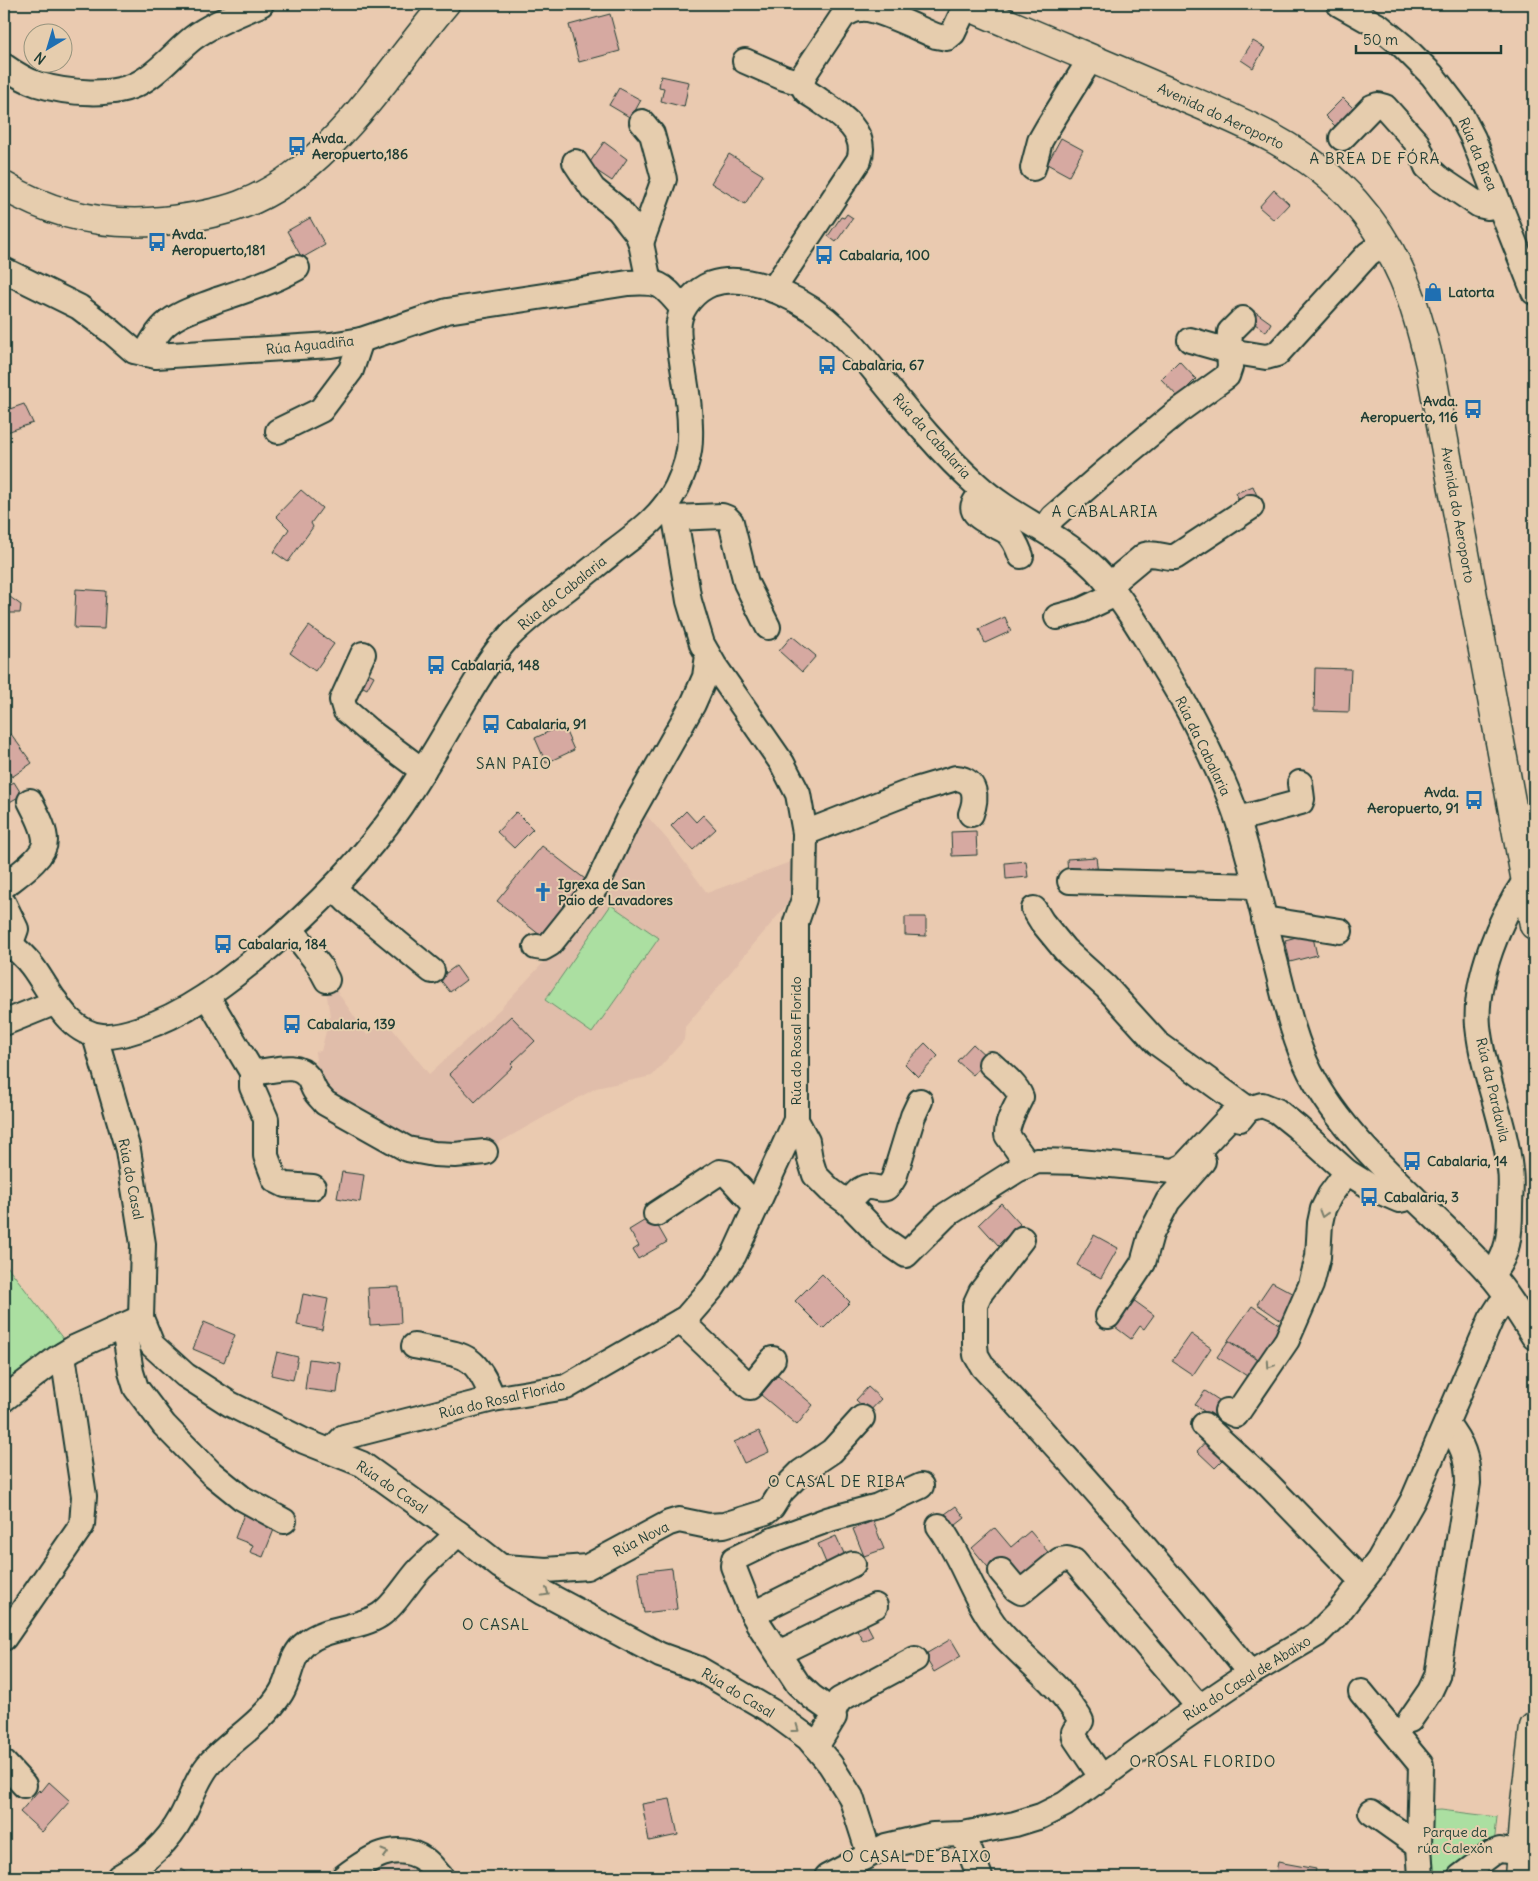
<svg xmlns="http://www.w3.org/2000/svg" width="1538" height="1881" viewBox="0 0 1538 1881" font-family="Delius,sans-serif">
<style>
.built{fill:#e0bdaa}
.green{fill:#abdfa1;stroke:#658e6a}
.building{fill:#d6a9a1;stroke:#1f3d34}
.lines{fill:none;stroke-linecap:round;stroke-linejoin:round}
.minor-casing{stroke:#1f3d34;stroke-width:28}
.primary-casing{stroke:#1f3d34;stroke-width:31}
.minor{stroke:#e6cdae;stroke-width:24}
.primary{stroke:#e6cdae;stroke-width:28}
.oneway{stroke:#797e6b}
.labels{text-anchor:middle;stroke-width:4;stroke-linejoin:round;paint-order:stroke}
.street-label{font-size:14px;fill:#1f3d34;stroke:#e6cdae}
.poi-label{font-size:14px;font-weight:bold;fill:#1f3d34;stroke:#e6cdae;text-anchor:start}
.park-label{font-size:14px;fill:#264539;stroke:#e6cdae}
.neighbourhood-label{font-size:15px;letter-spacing:1px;fill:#1f3d34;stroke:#e6cdae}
</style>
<rect width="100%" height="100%" fill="#eacab0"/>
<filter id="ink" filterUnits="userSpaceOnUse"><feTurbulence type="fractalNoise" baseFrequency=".02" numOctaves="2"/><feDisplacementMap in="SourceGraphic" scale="10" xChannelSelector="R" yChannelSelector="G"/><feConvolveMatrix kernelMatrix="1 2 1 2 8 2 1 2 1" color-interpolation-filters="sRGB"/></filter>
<g filter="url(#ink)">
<g class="built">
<path d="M641,809L672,845L707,893L793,861L792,892L789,902L685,1027L684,1040L652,1076L596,1088L491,1147L412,1140L319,1086L315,1052L321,1051L330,1016L326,990L334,987L367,1035L386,1021L429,1074L500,1009L542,964L602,890Z"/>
<path d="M392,1865L405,1866L417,1872L421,1877H368L375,1872Z"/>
</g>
<g class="green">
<path d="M611,905L659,938L592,1033L545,1000Z"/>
<path d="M4,1262L64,1340L4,1381Z"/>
<path d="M1441,1810L1497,1817L1494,1845L1449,1877H1430L1425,1811Z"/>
</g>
<g class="building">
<path d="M610,14L620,51L579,62L569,25Z"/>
<path d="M1253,41L1265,48L1253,68L1241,60Z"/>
<path d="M661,76L689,82L684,107L661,101L664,88L659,87Z"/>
<path d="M619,88L641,100L631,118L609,105Z"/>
<path d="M1343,98L1360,115L1342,133L1325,116Z"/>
<path d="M1061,138L1083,150L1069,176L1047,164Z"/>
<path d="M604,142L627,159L612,181L588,165Z"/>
<path d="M729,154L763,175L745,204L711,183Z"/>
<path d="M1274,190L1289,204L1274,220L1259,207Z"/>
<path d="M847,214L853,218L836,242L828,236L841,217L844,218Z"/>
<path d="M310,218L325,245L302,258L287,231Z"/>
<path d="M1250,308L1271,323L1266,332L1244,316Z"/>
<path d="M1179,361L1196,379L1178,397L1161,379Z"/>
<path d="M24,404L33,423L4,433V411Z"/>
<path d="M1253,486L1258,498L1241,505L1236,493Z"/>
<path d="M301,490L322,508L311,523L313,527L288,562L274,552L289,529L276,516Z"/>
<path d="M76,589L106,591L104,629L74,628Z"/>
<path d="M5,597H10L21,605L20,613H5Z"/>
<path d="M1005,617L1011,631L985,643L979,629Z"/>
<path d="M309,626L334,644L315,671L290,653Z"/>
<path d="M792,636L816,656L802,672L779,651Z"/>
<path d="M1315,668L1351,669L1349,712L1314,711Z"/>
<path d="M362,670L374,676L367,689L355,683Z"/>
<path d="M563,725L574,750L546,763L535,738Z"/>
<path d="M11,734L32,763L12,777L4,766V739Z"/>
<path d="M14,782L22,795L6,804L4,799V788Z"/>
<path d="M686,811L696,822L703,815L716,829L693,850L671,826Z"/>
<path d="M516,812L533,829L514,848L497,832Z"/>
<path d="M976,831L977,855L952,856L951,832Z"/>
<path d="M542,846L589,882L545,939L497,901Z"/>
<path d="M1096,857L1098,874L1068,875L1067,859Z"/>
<path d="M1026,861L1028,877L1006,879L1005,863Z"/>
<path d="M905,917H926V936L905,935Z"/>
<path d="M1312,933L1317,955L1290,962L1285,940Z"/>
<path d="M456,966L466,980L450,992L439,978Z"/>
<path d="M511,1016L535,1041L511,1064L513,1066L475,1102L449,1074Z"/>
<path d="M925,1043L938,1056L918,1077L905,1064Z"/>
<path d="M973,1044L988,1058L973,1075L957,1061Z"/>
<path d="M342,1172L364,1175L360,1202L337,1198Z"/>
<path d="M1001,1203L1020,1224L998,1245L979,1224Z"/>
<path d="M652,1216L667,1242L638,1259L633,1250L639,1246L629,1230Z"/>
<path d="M1094,1235L1118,1248L1101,1278L1077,1265Z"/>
<path d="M822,1274L850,1302L823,1329L795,1301Z"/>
<path d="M1272,1282L1302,1298L1289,1326L1257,1304Z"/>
<path d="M399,1287L401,1323L370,1325L368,1288Z"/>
<path d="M303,1294L328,1299L322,1330L297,1325Z"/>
<path d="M1129,1297L1154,1315L1144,1329L1140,1326L1131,1339L1111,1324Z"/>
<path d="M1252,1306L1286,1329L1265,1363L1228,1340Z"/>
<path d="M204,1322L235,1335L224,1362L193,1349Z"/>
<path d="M1191,1334L1211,1348L1193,1375L1172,1361Z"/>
<path d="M1228,1341L1266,1365L1255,1381L1217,1357Z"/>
<path d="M277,1352L298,1357L293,1380L271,1375Z"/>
<path d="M309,1359L341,1363L337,1393L305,1389Z"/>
<path d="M778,1375L813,1405L797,1425L761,1395Z"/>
<path d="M868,1387L881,1399L869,1412L856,1400Z"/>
<path d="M1205,1391L1225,1404L1215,1419L1195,1405Z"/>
<path d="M759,1431L769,1452L744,1463L734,1442Z"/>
<path d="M1211,1436L1230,1453L1215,1468L1197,1451Z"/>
<path d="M956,1506L965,1518L947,1532L938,1519Z"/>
<path d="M244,1514L275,1527L263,1557L250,1552L253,1545L235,1538Z"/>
<path d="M873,1521L884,1549L864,1556L853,1529Z"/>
<path d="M995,1528L1011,1547L1030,1531L1054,1559L1022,1587L992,1572L972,1548Z"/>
<path d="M836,1536L848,1562L829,1570L818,1544Z"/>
<path d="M672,1568L677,1609L644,1613L638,1572Z"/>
<path d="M863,1617L873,1636L863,1641L853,1622Z"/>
<path d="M951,1639L961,1656L934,1672L924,1655Z"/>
<path d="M49,1782L70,1801L42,1832L20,1812L39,1790L41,1792Z"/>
<path d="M670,1799L678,1835L649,1841L642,1804Z"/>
<path d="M1278,1862L1316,1869L1314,1877H1275Z"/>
<path d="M182,1869L192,1877H176Z"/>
</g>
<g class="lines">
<g class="minor-casing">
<g id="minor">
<path d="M1339,4L1380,27L1403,46L1432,75L1458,109L1473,138L1534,292"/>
<path d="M745,61L784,78L802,83"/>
<path d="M4,66C14,73 25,80 37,84C66,93 114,98 141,82C161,71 175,52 193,38C213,23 239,14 261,4"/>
<path d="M1342,138L1372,107L1378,105L1385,107L1417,143L1427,167L1439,178L1479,205L1488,207L1499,204"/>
<path d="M575,162L593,189L619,210L637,233L641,243L649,282"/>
<path d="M1033,168L1040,141L1048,127L1091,58"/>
<path d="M641,243L664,179L652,134L642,122"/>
<path d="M4,270L79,307L112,332L134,351L156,356L331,345L361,340L447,311L628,283C662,281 662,284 683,309"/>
<path d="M773,290L859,160C869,132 838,113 819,100C814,96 806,93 804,88C801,83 804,78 805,73L843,16C849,12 854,9 861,9C876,7 921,30 936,36L947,38L953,33L966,5"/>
<path d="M1190,340L1229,351L1230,332L1243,319"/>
<path d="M145,354C151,344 156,333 165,325C180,312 200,307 217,300C244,291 272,282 297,268"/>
<path d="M278,431L321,410L351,370L361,340"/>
<path d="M983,491C981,495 976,499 974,504C968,517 999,526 1007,532C1014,538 1018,548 1021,556"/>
<path d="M675,518L722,516L727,518L731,522L746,583L768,627"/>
<path d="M1044,530L1053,517L1106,471L1177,412L1227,376L1230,367L1229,351L1266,357L1277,354L1368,254L1385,242"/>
<path d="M1109,585L1145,555C1155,552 1165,558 1175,557L1251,507"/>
<path d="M1057,617L1082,610L1116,594"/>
<path d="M363,654L342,700L345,710L368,730L423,771"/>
<path d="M1238,819L1301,802L1302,799L1300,783"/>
<path d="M805,833L912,791L956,778C977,780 977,798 971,814"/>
<path d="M1519,851L1534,829"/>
<path d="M1070,881L1256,886"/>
<path d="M4,886C16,876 45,858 45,841C45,828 36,813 30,801"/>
<path d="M334,888L347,901L432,971"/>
<path d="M4,904L16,929L11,943"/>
<path d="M1034,909L1042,922L1065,950L1106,987L1157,1043L1248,1109L1240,1119"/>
<path d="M1264,919L1340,931"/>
<path d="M291,929L319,965L327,980"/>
<path d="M4,939C14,947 24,955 32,966C51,991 66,1033 102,1036C115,1037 128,1033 140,1029C186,1014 223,985 260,955C313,911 362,862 401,805C420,776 438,747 455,717C471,691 485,664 505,641C519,625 536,612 553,599C574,584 594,567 614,551C638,533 663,515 677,487C684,472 690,455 690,438C691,412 686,386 682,361C680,348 677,334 679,322C681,306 696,290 711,284C751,270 811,304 839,331C855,346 868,363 882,380C911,416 942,454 977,485C1015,520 1067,536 1102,576C1124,602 1142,632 1160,662C1173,684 1187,706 1198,729C1213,760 1229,791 1239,824C1252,865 1261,907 1272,949C1283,989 1291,1034 1310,1072C1350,1150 1433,1209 1490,1274C1507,1293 1521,1316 1534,1337"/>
<path d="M536,947L543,948L550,944L597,885L628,819L693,704L705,677L708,655"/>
<path d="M207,996L252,1072V1087L266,1119V1156L275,1180L285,1185L313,1187"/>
<path d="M4,1023L56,1002"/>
<path d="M95,1036L128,1150L143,1244L141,1318L152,1345L185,1375L230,1404L304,1441L362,1464L458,1533L500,1566L544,1593L660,1655L699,1669L771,1711L808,1738L830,1764L851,1797L869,1853"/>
<path d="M991,1064C1001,1073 1016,1084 1021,1097C1015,1109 1007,1122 1007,1135L1028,1165"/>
<path d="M252,1072C270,1073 295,1060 308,1077C311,1081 312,1086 315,1091C317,1095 322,1099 325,1103L407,1149L434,1154L455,1155L485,1152"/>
<path d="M796,1120L807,1141L810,1159L815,1175L830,1190L848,1203L883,1239L906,1255L946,1215L1017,1170L1037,1161L1080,1162L1173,1171L1184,1166L1230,1117L1248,1109L1262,1105L1277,1111L1297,1127L1347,1172L1376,1190L1399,1200L1413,1197"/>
<path d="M848,1203C853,1198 859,1188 867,1187C881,1186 884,1196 894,1178L913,1116L920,1101"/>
<path d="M656,1214L720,1172L726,1173L756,1206"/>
<path d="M1022,1239L981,1292L975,1305V1345L976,1355L983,1367C1076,1466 1165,1568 1250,1673"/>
<path d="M1491,1275C1509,1255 1510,1233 1510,1208C1510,1195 1512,1182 1510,1170C1505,1121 1483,1075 1478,1026C1474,980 1500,917 1525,881"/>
<path d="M1108,1316L1143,1263L1151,1234L1168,1201L1203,1161"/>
<path d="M681,1321L750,1387L773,1359"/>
<path d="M120,1327L126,1341L131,1372L136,1388L164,1425L211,1473L242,1498L284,1521"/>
<path d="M414,1346C462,1356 474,1349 493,1399"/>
<path d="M4,1399L56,1359L74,1348L134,1321"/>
<path d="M1227,1411L1236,1415L1287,1340L1311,1285L1318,1257L1320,1223L1323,1209L1330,1195L1347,1172"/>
<path d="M1204,1425L1265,1481L1362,1581"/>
<path d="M331,1451L344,1437L493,1399L566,1387L686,1318L713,1287L734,1255L796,1120V922L804,899L805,833L798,794L782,763L714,665L702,644L689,601L675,518L665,506"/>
<path d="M939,1526C962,1557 972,1596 996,1627C1012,1647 1032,1663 1050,1681C1061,1692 1071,1705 1079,1717L1081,1721L1074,1732L1075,1738L1102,1778"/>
<path d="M505,1567L546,1570L587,1567L669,1523L679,1520L708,1526L724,1525L766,1512L772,1507L782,1491L801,1472L832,1451L862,1418"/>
<path d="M1001,1571L1016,1589L1021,1592L1060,1560L1067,1559L1074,1561L1199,1707"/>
<path d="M753,1614L853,1564"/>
<path d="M4,1638L82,1525L84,1496L63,1355"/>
<path d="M778,1652L789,1648L875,1606"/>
<path d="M1361,1692L1421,1765L1419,1846L1421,1877"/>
<path d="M833,1712L839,1700L915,1659"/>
<path d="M1410,1720L1430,1691L1437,1676L1468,1483C1468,1458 1462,1443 1447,1424"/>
<path d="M816,1747L834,1717L833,1712L812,1697L798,1684L758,1623L748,1604L733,1566L734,1559L773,1540L830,1519L878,1506L921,1486"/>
<path d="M4,1763L24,1785"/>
<path d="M1371,1812L1419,1846"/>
<path d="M963,1834L980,1877"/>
<path d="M119,1877C144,1863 167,1844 181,1818C191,1800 197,1777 211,1762C234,1738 263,1722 281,1693C291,1677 290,1655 306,1643C325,1627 359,1629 380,1615C395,1605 407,1583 420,1569C432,1557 446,1546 458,1533"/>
<path d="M344,1877C368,1859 396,1839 425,1860C431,1864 436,1872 441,1877"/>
<path d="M827,1877L886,1846L933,1835L963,1834L1015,1824L1041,1816L1065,1804L1182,1719L1244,1677L1316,1635L1338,1613L1379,1560L1413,1500L1491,1319L1500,1305L1508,1298"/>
<path d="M1460,1877L1492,1853L1500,1850L1520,1853"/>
</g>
</g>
<g class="primary-casing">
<g id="primary">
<path d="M963,4C1027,32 1093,59 1158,87C1227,116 1304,143 1355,202C1399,252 1415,301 1430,365L1534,925"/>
<path d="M4,186C53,215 106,227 163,221C189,218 216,214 240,205C328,174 387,72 445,4"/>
<path d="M1519,1877L1524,1810L1534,1727"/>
</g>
</g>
<use href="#minor" class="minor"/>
<use href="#primary" class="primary"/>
</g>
<defs><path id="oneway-chevron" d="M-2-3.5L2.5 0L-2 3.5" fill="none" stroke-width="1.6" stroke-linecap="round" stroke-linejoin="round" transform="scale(1.25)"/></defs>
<g class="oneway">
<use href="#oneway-chevron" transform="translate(1323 1214) rotate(107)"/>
<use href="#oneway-chevron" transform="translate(1270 1365) rotate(124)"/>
<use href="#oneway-chevron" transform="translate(546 1593) rotate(29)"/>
<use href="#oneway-chevron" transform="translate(796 1729) rotate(36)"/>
<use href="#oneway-chevron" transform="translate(385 1853) rotate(-16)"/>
</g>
</g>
<defs>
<g id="bus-bare" transform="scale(1.5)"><path d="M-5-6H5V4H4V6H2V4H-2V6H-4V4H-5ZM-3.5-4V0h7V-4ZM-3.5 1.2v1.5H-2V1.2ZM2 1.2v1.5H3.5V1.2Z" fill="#1f6fb2" stroke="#e6cdae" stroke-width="2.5" paint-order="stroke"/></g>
<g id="shop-bare" transform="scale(1.5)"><path d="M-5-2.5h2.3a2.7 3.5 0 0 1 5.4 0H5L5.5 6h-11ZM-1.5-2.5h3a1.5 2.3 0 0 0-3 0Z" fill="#1f6fb2" stroke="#e6cdae" stroke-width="2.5" paint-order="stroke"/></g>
<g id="church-bare" transform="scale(1.5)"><path d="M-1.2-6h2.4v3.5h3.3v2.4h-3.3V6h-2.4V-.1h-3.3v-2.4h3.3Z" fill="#1f6fb2" stroke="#e6cdae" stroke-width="2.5" paint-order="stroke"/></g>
</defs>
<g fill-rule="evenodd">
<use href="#bus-bare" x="297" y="146"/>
<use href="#bus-bare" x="157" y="242"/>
<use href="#bus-bare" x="824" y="255"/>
<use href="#shop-bare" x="1433" y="292"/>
<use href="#bus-bare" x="827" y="365"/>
<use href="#bus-bare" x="1473" y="409"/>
<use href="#bus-bare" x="436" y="665"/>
<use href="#bus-bare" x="491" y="724"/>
<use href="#bus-bare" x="1474" y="800"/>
<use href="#church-bare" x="543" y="892"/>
<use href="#bus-bare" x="223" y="944"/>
<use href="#bus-bare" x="292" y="1024"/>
<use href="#bus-bare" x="1412" y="1161"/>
<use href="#bus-bare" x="1369" y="1197"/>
</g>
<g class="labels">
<g class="street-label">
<text transform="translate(1221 116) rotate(25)" y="5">Avenida do Aeroporto</text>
<text transform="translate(1478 154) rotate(67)" y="5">Rúa da Brea</text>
<text transform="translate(310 345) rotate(-6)" y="5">Rúa Aguadiña</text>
<text transform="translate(932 436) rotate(48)" y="5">Rúa da Cabalaria</text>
<text transform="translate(1458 515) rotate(80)" y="5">Avenida do Aeroporto</text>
<text transform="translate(562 593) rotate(-39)" y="5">Rúa da Cabalaria</text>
<text transform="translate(1203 746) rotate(64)" y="5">Rúa da Cabalaria</text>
<text transform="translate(796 1041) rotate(-90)" y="5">Rúa do Rosal Florido</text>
<text transform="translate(1493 1090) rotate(77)" y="5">Rúa da Pardavila</text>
<text transform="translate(131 1179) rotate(79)" y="5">Rúa do Casal</text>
<text transform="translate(502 1399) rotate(-13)" y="5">Rúa do Rosal Florido</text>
<text transform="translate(392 1487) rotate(34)" y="5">Rúa do Casal</text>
<text transform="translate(641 1539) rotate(-27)" y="5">Rúa Nova</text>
<text transform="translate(1247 1678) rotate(-32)" y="5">Rúa do Casal de Abaixo</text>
<text transform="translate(738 1693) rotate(31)" y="5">Rúa do Casal</text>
</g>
<g class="poi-label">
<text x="312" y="143">Avda.<tspan x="312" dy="16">Aeropuerto,186</tspan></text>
<text x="172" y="239">Avda.<tspan x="172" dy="16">Aeropuerto,181</tspan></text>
<text x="839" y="260">Cabalaria, 100</text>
<text x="1448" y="297">Latorta</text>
<text x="842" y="370">Cabalaria, 67</text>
<text x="1458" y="406" text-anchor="end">Avda.<tspan x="1458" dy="16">Aeropuerto, 116</tspan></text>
<text x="451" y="670">Cabalaria, 148</text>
<text x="506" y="729">Cabalaria, 91</text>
<text x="1459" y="797" text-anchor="end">Avda.<tspan x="1459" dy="16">Aeropuerto, 91</tspan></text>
<text x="558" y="889">Igrexa de San<tspan x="558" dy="16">Paio de Lavadores</tspan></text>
<text x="238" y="949">Cabalaria, 184</text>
<text x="307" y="1029">Cabalaria, 139</text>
<text x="1427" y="1166">Cabalaria, 14</text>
<text x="1384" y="1202">Cabalaria, 3</text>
</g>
<g class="park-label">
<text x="1455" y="1837">Parque da<tspan x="1455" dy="16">rúa Calexón</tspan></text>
</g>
<g class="neighbourhood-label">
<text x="1375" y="164">A BREA DE FÓRA</text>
<text x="1105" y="517">A CABALARIA</text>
<text x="514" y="769">SAN PAIO</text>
<text x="837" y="1487">O CASAL DE RIBA</text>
<text x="496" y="1630">O CASAL</text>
<text x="1203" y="1767">O ROSAL FLORIDO</text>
<text x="917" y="1862">O CASAL DE BAIXO</text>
</g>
</g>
<rect width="1538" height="1881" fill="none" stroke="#e6cdae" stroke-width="20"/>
<rect x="10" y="10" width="1518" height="1861" fill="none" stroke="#1f3d34" stroke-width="2" filter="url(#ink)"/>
<g transform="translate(48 48) rotate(218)"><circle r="24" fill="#e6cdae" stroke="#96937d"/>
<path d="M0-4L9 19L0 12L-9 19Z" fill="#1f6fb2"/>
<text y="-8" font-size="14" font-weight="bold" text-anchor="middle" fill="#1f3d34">N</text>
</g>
<path d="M1356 45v8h145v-8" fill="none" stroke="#1f3d34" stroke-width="2.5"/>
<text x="1363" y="45" font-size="15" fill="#1f3d34" stroke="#e6cdae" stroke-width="4" paint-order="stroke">50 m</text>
</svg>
